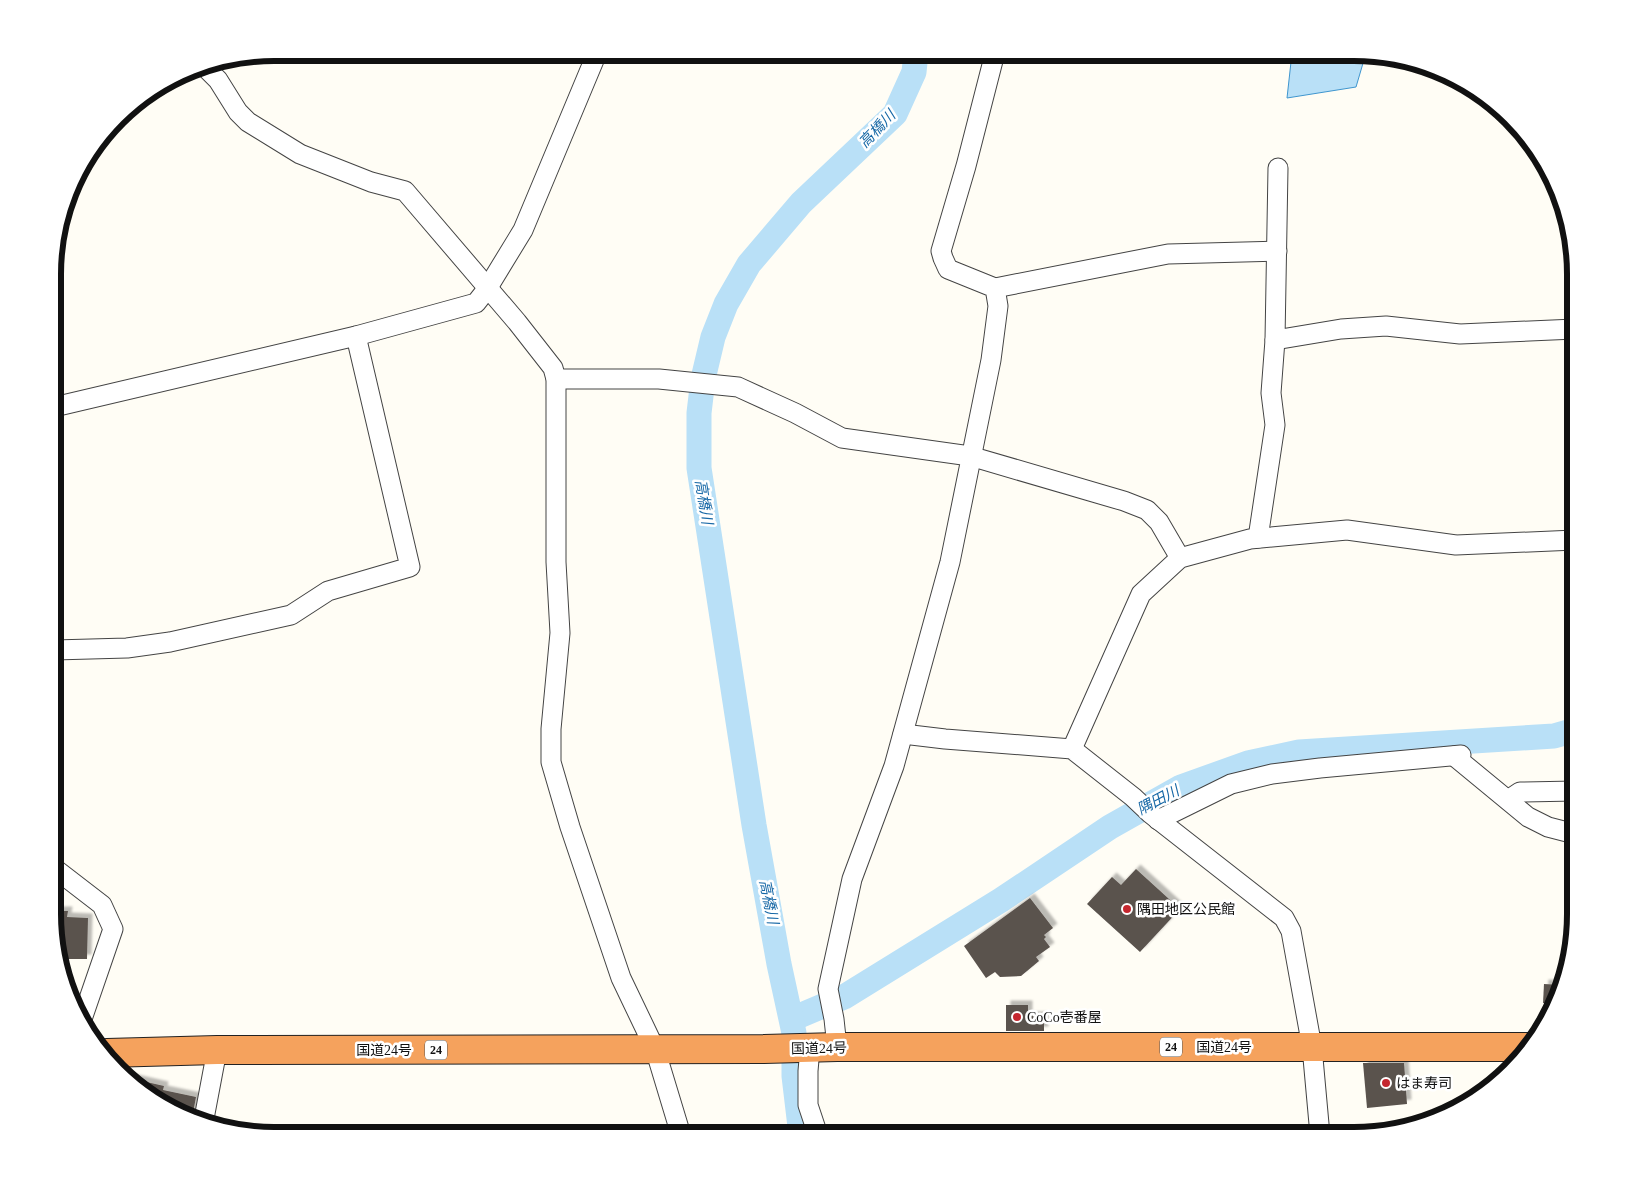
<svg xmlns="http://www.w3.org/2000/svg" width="1628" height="1188" viewBox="0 0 1628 1188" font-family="'Times New Roman','Noto Sans JP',serif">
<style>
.water{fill:#b9e0f7;stroke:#3f96cf}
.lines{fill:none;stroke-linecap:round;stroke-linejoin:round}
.river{stroke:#b9e0f7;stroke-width:25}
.building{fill:#5a524d;filter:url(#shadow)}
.minor-casing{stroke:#444;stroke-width:21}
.highway-casing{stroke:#222;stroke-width:30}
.minor{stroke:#fff;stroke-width:19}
.highway{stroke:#f5a25d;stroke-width:28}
.poi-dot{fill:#c4262e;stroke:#fff;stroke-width:2}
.labels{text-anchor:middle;stroke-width:5;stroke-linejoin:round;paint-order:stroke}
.shield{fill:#fff;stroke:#585858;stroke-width:1}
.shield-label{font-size:12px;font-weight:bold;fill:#111}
.poi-label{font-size:14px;fill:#111;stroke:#fff;text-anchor:start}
.street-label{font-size:14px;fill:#111;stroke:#fff}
.water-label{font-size:15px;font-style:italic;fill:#1768a6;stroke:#fff}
.rim{fill:none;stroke:#111;stroke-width:6}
</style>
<defs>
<filter id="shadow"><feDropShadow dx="4.5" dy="-4.5" stdDeviation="1" flood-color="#0004"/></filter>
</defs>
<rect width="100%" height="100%" fill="#fffdf5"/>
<path class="water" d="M1292,53H1366L1356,87L1287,98Z"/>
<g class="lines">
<g class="river">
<path d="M792,1019L844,997L1001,900L1110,827L1181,787L1248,763L1299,752L1554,736L1575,730"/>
<path d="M801,1135L794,1076V1033L779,964L754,825L699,468V413L703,379L713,337L726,304L749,264L801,203L895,114L914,72L916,53"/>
</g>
</g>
<g class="building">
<path d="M1136,869L1180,909L1140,952L1087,904L1112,877L1121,885Z"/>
<path d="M1030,898L1053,928L1044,935L1046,937L1044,939L1050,947L1036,957L1039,961L1021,976L1000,977L995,972L986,978L964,946Z"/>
<path d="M54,911H68L67,917L88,918L87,959H60L54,942Z"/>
<path d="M1544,984L1562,985L1556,1004L1543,1003Z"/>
<path d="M1006,1005H1028V1016H1044V1031H1006Z"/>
<path d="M1363,1063H1404L1407,1104L1367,1108Z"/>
<path d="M129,1078L164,1086L163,1090L196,1097L192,1118L139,1089Z"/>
</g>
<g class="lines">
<g class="minor-casing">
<g id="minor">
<path d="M204,66L218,80L238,112L248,122L300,154L371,182L405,191L517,322L553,368L556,379V562L560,633L551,729V762L570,827L621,978L655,1049L681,1135"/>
<path d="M1278,168L1275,340L1341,329L1386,326L1460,334L1575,329"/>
<path d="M995,288L1168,254L1277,251"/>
<path d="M556,379H659L738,387L795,413L842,438L970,456L1124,501L1147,510L1159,522L1180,558"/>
<path d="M54,407L356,336L476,303L487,289L523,230L597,53"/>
<path d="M1258,538L1275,425L1271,393L1275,340"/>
<path d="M54,650L127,648L170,642L291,615L328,591L410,567L356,336"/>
<path d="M903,734L945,739L1072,749L1133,797L1151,814L1284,918L1291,931L1312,1047L1320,1135"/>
<path d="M1072,749L1141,594L1180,558L1250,539L1347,530L1456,545L1575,540"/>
<path d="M1454,756L1528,817L1548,827L1575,834"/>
<path d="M1508,800L1520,792L1575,791"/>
<path d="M1158,820L1231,784L1272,774L1320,768L1461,755"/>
<path d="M54,868L102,905L113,929L81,1022"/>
<path d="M837,1047L834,1019L828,989L852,879L894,766L950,562L991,360L998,306L995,288L948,269L943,258L941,251L966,166L995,53"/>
<path d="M810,1048L808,1071V1105L818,1135"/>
<path d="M203,1124L217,1050"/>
</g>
</g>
<g class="highway-casing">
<path id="highway" d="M107,1053L217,1050L764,1049L837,1047H1531"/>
</g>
<use href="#minor" class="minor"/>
<use href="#highway" class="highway"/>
</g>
<g class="poi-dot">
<circle cx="1127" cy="909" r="5"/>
<circle cx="1017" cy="1017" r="5"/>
<circle cx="1386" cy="1083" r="5"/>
</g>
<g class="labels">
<g class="shield">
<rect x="1160" y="1037.5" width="22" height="19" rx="4"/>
<rect x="425" y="1040.5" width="22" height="19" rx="4"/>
</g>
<g class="shield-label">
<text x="1171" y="1051">24</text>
<text x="436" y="1054">24</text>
</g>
<g class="poi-label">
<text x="1137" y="914">隅田地区公民館</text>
<text x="1027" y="1022">CoCo壱番屋</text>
<text x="1396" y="1088">はま寿司</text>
</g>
<g class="street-label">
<text x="1224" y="1052">国道24号</text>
<text transform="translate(819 1048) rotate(-1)" y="5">国道24号</text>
<text x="384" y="1055">国道24号</text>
</g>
<g class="water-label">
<text transform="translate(877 129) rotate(-46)" y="5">高橋川</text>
<text transform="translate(704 502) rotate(81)" y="5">高橋川</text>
<text transform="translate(1158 800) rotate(-28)" y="5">隅田川</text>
<text transform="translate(769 902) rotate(79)" y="5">高橋川</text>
</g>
</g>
<path d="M0 0H1628V1188H0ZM274 61H1354A213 213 0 0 1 1567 274V914A213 213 0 0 1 1354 1127H274A213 213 0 0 1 61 914V274A213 213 0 0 1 274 61Z" fill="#fff" fill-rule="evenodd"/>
<path class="rim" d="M274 61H1354A213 213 0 0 1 1567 274V914A213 213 0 0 1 1354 1127H274A213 213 0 0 1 61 914V274A213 213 0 0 1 274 61Z"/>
</svg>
